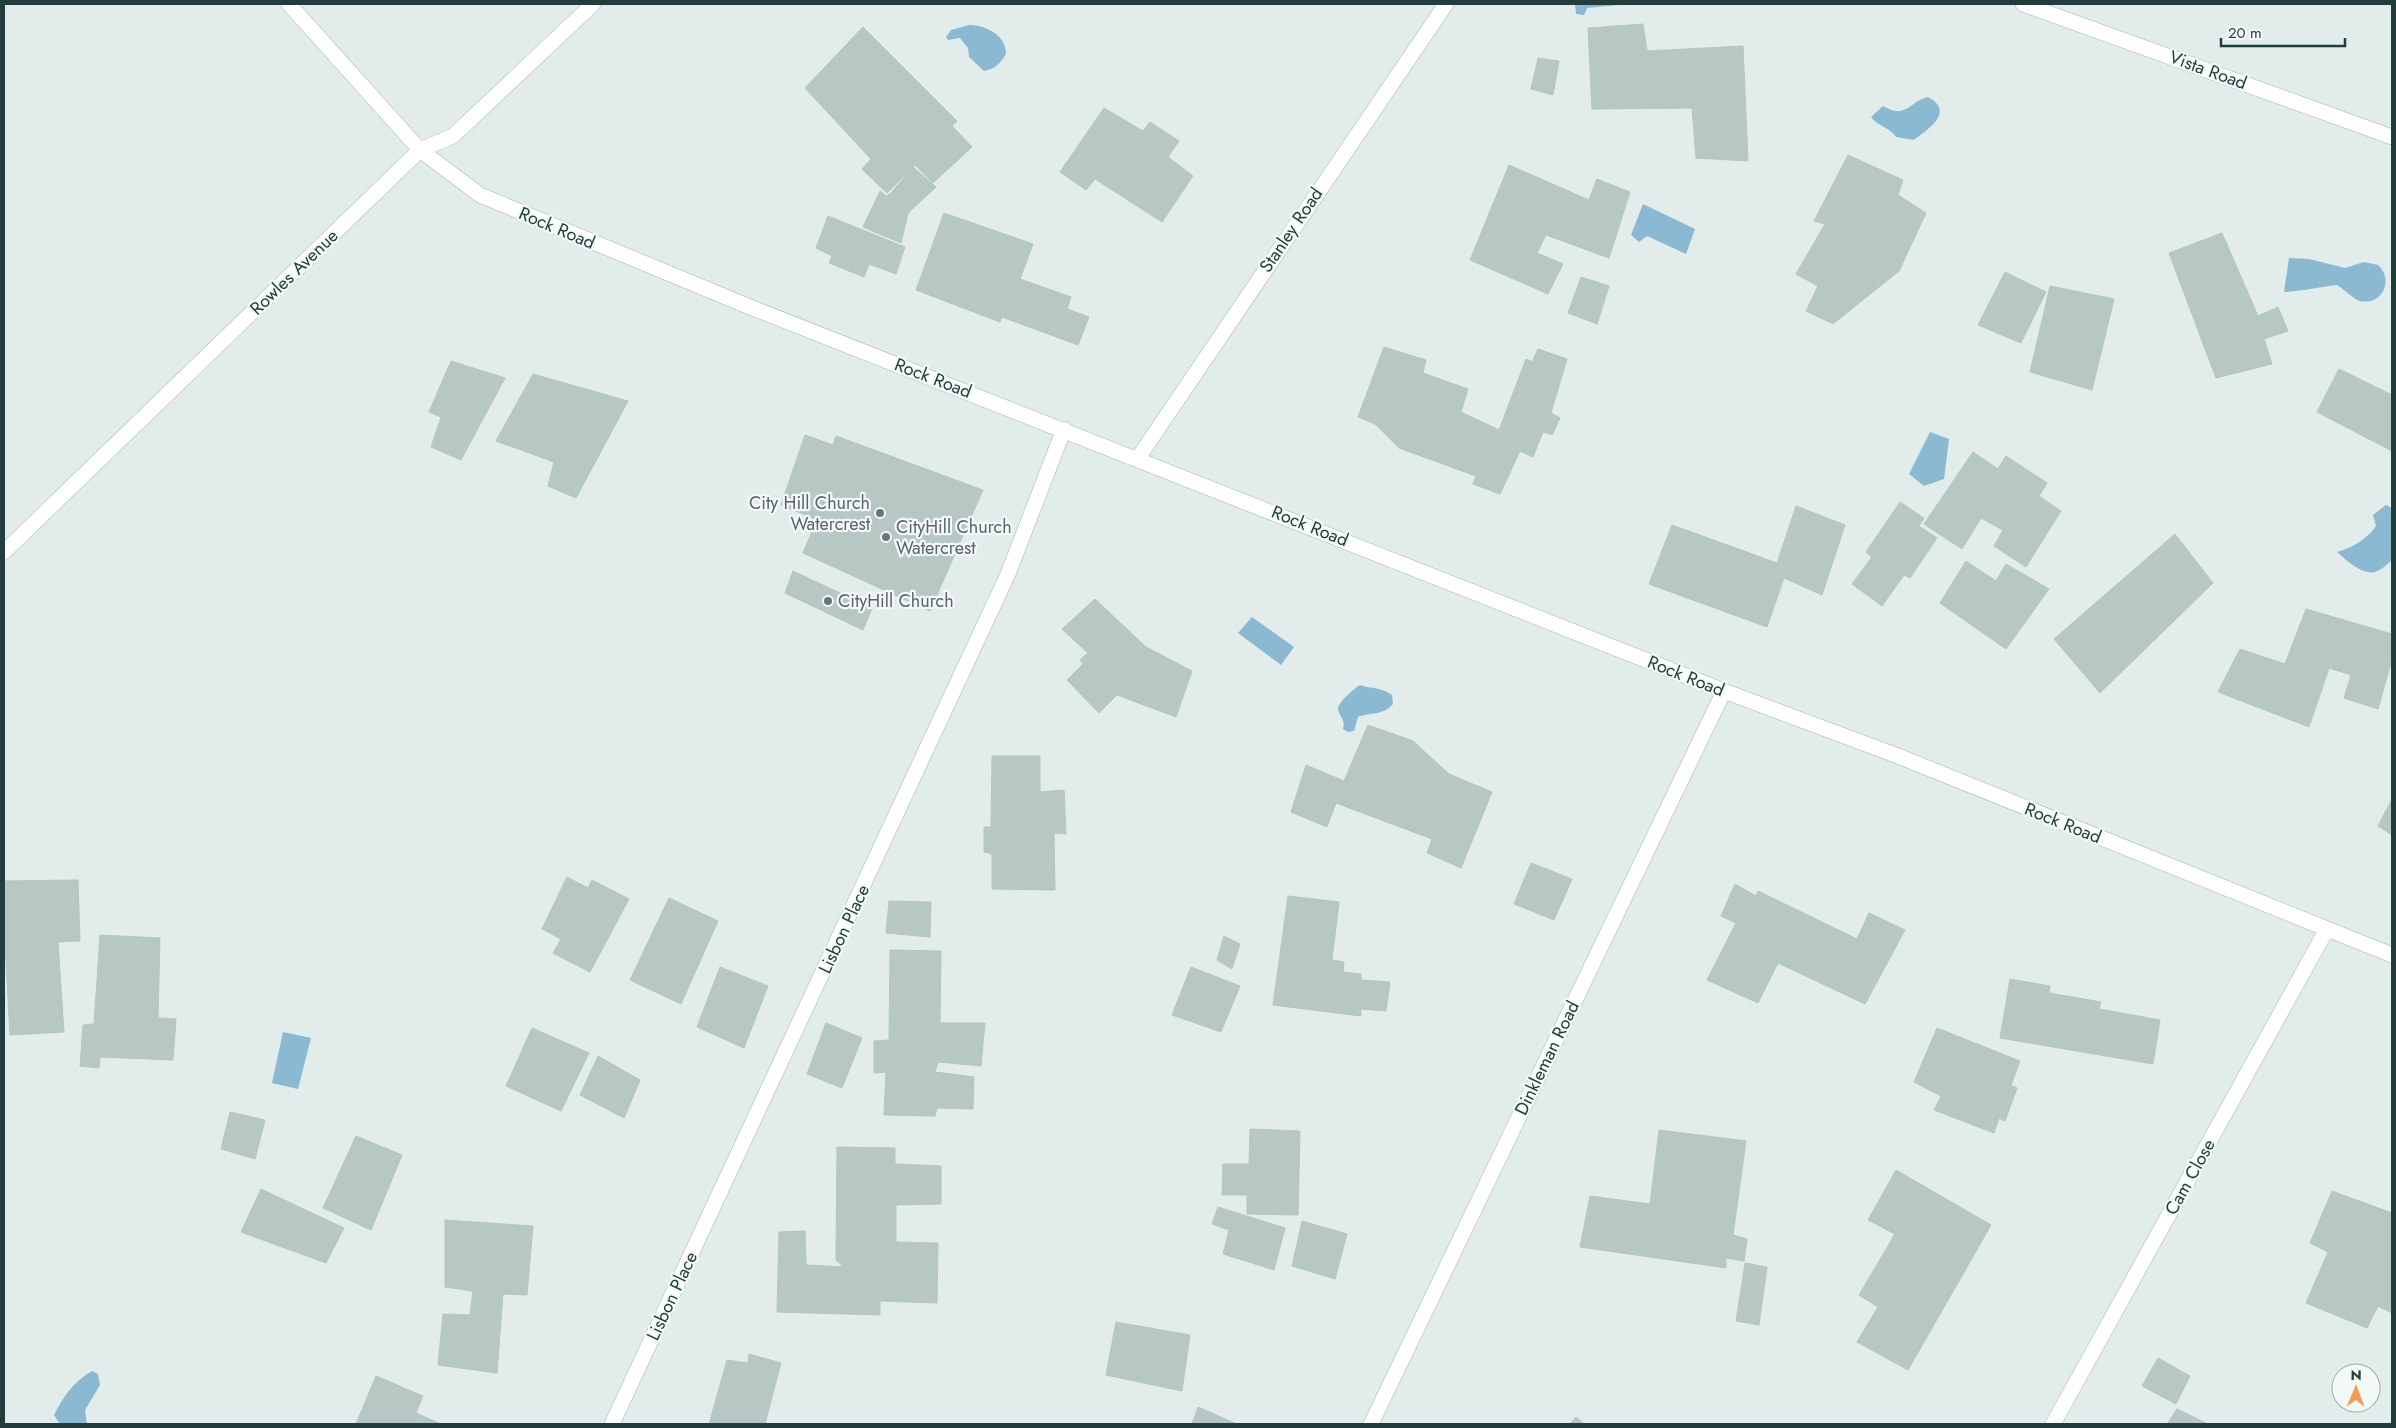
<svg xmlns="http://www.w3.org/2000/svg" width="2396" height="1428" viewBox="0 0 2396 1428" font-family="Jost,sans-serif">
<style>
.water{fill:#8ab9d1}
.building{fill:#b7c7c3;stroke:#b4c6c2}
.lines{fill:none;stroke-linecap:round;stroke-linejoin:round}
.minor-casing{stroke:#a5b4b2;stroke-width:16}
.minor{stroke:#fff;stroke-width:15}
.worship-dot{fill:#6b7280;stroke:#f3f9f7;stroke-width:2}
.labels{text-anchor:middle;stroke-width:4.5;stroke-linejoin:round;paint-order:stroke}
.street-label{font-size:18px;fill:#223d3b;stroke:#f3f9f7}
.worship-label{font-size:18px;fill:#5b616d;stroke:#f3f9f7;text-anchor:start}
</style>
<rect width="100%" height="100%" fill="#e2ecea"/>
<g class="water">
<path d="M1575,4H1629L1587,8L1584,15L1576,14Z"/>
<path d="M969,25C986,25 1006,35 1006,54C1000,64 995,69 984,71L969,57L968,48L960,38L948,40L946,37L951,30Z"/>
<path d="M1928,97C1956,112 1927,130 1914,140L1896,137C1890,127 1877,126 1871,117L1883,106C1907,120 1909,101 1928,97Z"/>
<path d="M1643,204L1695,229L1686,254L1647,236L1639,242L1631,235Z"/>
<path d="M2289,258L2309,259L2345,268L2364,262L2378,265C2394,279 2383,306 2360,301C2353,299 2344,289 2337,285C2319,287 2303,291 2284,292Z"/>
<path d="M1930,432L1949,439L1944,479L1924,486L1909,474Z"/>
<path d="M2386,505L2392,508V560C2388,564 2381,570 2375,572C2362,575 2346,560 2337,552C2352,548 2367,539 2376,526L2373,515Z"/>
<path d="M1252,617L1294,647L1281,665L1238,633Z"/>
<path d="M1360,685C1371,689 1382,687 1392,695L1393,704C1383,716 1370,712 1358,717L1354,731L1348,732L1343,729C1346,719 1339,717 1338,709C1338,702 1355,688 1360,685Z"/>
<path d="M283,1032L311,1038L298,1089L272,1083Z"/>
<path d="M92,1371L98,1374L100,1385L85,1410L87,1424L59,1423L54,1415C63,1397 73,1382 92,1371Z"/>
</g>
<g class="building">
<path d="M1643,24L1647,51L1743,46L1748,161L1696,158L1692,108L1592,109L1588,28Z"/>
<path d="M863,27L957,121L952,126L972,147L933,183L915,165L887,193L862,169L871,159L805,88Z"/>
<path d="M1538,58L1559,61L1553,95L1531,89Z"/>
<path d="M1104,108L1143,131L1150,122L1179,141L1168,157L1193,176L1162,222L1095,179L1086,190L1060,172Z"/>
<path d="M1848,155L1903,180L1898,195L1926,213L1899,271L1833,324L1806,311L1818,286L1796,274L1825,224L1814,221Z"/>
<path d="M1509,165L1589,200L1597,179L1630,192L1609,258L1546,235L1537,253L1563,264L1548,294L1470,260Z"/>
<path d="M913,167L936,187L908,213L901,243L863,227L880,191L886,196L890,194Z"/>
<path d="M944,213L1033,244L1020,279L1071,297L1067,309L1089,317L1078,345L1002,317L1000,322L916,290Z"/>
<path d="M828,216L905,247L896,274L869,264L864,277L829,263L832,256L816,248Z"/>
<path d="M2222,233L2258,316L2278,307L2288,331L2264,339L2272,364L2216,378L2169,253Z"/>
<path d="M2005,272L2046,292L2021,343L1978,325Z"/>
<path d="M1581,277L1609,286L1597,324L1568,313Z"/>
<path d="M2050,286L2114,299L2092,390L2030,372Z"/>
<path d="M1384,347L1426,360L1423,373L1468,389L1461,412L1499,430L1526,359L1532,362L1538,349L1567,359L1551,413L1560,418L1552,435L1543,432L1533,457L1520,451L1500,494L1473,484L1476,476L1399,448L1375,424L1358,417Z"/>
<path d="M451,361L505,378L461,460L431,447L441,417L429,412Z"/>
<path d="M2339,369L2392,395V451L2317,412Z"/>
<path d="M533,374L628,401L576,498L548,486L554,462L496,441Z"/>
<path d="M805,435L833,445L836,436L983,490L930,611L803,553L817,520L781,505Z"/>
<path d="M1973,452L1998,469L2006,456L2047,483L2039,496L2061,511L2026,567L1994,546L2003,530L1981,518L1962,549L1924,524Z"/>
<path d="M1900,502L1924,518L1919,526L1937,538L1910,578L1904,575L1882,606L1852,584L1872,557L1866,552Z"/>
<path d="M1796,506L1845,525L1822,595L1784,578L1767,627L1649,584L1672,525L1777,563Z"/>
<path d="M2175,534L2213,583L2100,693L2054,639Z"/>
<path d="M1966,561L1996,581L2006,564L2049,589L2006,649L1940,603Z"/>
<path d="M793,571L872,608L863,630L785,593Z"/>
<path d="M1095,599L1146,647L1192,671L1176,717L1117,695L1099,713L1067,680L1083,664L1080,660L1088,653L1062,629Z"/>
<path d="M2306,609L2392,634V659L2378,709L2344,698L2351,675L2329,668L2309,727L2218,692L2240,649L2285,664Z"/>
<path d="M1368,725L1413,741L1449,774L1492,792L1461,868L1427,853L1432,839L1336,803L1327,827L1291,812L1306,765L1344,781Z"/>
<path d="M992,756H1040V792L1064,790L1066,834L1054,833L1055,890L992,889V854L984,852V827H991Z"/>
<path d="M2392,799V835L2378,826Z"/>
<path d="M1531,863L1572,879L1554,920L1514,904Z"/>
<path d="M567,877L588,888L592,880L629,899L590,972L553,953L561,939L542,929Z"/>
<path d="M78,880L80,941L58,942L64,1032L10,1035L4,925V881Z"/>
<path d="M1735,884L1756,896L1758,891L1857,939L1869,913L1905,930L1865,1004L1778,963L1758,1003L1707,980L1736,923L1721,916Z"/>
<path d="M1288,896L1339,902L1332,960L1344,962L1343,972L1361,974V980L1390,982L1386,1011L1361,1009V1016L1273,1005Z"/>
<path d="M669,898L718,921L681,1004L630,980Z"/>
<path d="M889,901L931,902L930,937L886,933Z"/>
<path d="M100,935L160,938L158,1018L176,1019L173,1060L100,1057L99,1068L80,1066L83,1025L94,1024Z"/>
<path d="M1224,936L1240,944L1232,969L1217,960Z"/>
<path d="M890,950L941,951L940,1023H985L981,1066L938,1062L935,1072L974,1077L973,1109L937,1108L935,1116L884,1115L886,1072L874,1073V1041L889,1040Z"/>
<path d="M720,967L768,986L744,1048L697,1027Z"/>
<path d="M1191,967L1240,986L1221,1032L1172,1015Z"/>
<path d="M2010,979L2050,986L2049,993L2101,1002L2099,1009L2160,1020L2153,1064L2000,1038Z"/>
<path d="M826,1023L862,1038L842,1088L807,1074Z"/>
<path d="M532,1028L589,1053L561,1111L506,1086Z"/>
<path d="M1937,1028L2020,1061L2011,1085L2017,1088L2005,1121L1999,1118L1994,1133L1934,1110L1941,1096L1914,1082Z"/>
<path d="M598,1056L640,1080L624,1118L580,1095Z"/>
<path d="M230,1112L265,1120L255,1159L221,1149Z"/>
<path d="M1250,1129L1300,1131L1298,1215L1247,1214V1195H1222L1223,1164H1249Z"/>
<path d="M1659,1130L1746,1141L1733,1235L1747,1239L1744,1261L1726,1258V1268L1580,1247L1590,1196L1650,1204Z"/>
<path d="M356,1136L402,1155L371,1230L323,1208Z"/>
<path d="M837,1147L895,1148V1164L941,1166V1204L896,1205V1242L938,1243L937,1303L880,1301V1315L777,1312L779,1232L805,1231L806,1265L844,1267L836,1260Z"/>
<path d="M1896,1170L1991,1225L1908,1370L1857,1342L1878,1307L1859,1295L1895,1234L1868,1220Z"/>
<path d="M261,1189L344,1228L326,1263L241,1232Z"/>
<path d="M2332,1191L2392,1213V1313L2378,1306L2367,1328L2306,1303L2328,1252L2310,1243Z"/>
<path d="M1218,1207L1285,1228L1274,1270L1223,1254L1229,1230L1212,1224Z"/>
<path d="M445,1220L533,1226L527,1295L503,1294L497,1373L438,1365L443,1314L470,1315L473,1291L445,1287Z"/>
<path d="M1302,1221L1347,1234L1335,1279L1292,1266Z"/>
<path d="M1745,1263L1767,1267L1759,1325L1736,1321Z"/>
<path d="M1116,1322L1190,1335L1182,1391L1106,1375Z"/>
<path d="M749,1354L781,1363L765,1424H709L727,1360L748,1363Z"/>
<path d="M2158,1358L2190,1376L2176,1404L2142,1386Z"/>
<path d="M376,1376L423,1396L416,1413L441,1424H356Z"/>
<path d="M1198,1407L1237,1424H1192Z"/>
<path d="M2177,1409L2206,1423L2205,1424H2167Z"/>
<path d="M1576,1417L1584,1424H1570Z"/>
</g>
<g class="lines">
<g class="minor-casing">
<g id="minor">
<path d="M289,4L420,150L480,195L745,305L1724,691L1898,756L2392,955"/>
<path d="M2023,4L2392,137"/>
<path d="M1138,458L1446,4"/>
<path d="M4,552L420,150L453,136L593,4"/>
<path d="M612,1424L1008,574L1064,429"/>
<path d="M1371,1424L1724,691"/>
<path d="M2053,1424L2327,929"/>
</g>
</g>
<use href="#minor" class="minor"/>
</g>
<g class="worship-dot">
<circle cx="880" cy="513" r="5"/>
<circle cx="886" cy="537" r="5"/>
<circle cx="828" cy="601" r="5"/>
</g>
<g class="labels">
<g class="street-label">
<text transform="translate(2208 70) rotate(20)" y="6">Vista Road</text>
<text transform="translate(557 228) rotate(23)" y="6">Rock Road</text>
<text transform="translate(1291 230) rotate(-56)" y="6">Stanley Road</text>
<text transform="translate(294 272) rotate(-44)" y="6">Rowles Avenue</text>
<text transform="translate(933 378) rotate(21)" y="6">Rock Road</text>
<text transform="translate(1310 526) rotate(22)" y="6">Rock Road</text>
<text transform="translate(1686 676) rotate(22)" y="6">Rock Road</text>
<text transform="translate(2063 823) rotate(22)" y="6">Rock Road</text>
<text transform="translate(844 929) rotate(-65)" y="6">Lisbon Place</text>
<text transform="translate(1547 1058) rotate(-64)" y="6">Dinkleman Road</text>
<text transform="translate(2190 1177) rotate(-61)" y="6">Cam Close</text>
<text transform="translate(672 1296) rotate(-65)" y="6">Lisbon Place</text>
</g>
<g class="worship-label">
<text x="870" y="509" text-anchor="end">City Hill Church<tspan x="870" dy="21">Watercrest</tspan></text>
<text x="896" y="533">CityHill Church<tspan x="896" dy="21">Watercrest</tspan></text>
<text x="838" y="607">CityHill Church</text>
</g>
</g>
<rect width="2396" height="1428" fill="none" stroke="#223d3b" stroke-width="10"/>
<g transform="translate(2356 1388) rotate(1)"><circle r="24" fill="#f3f9f7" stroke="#9faeac"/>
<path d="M0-4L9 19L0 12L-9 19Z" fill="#f19c5b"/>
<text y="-8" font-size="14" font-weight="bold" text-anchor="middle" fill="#223d3b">N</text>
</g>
<path d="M2221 38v8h124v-8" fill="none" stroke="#223d3b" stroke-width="2.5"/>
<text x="2228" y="38" font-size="15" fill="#223d3b" stroke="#f3f9f7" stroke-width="4" paint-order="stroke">20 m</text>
</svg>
